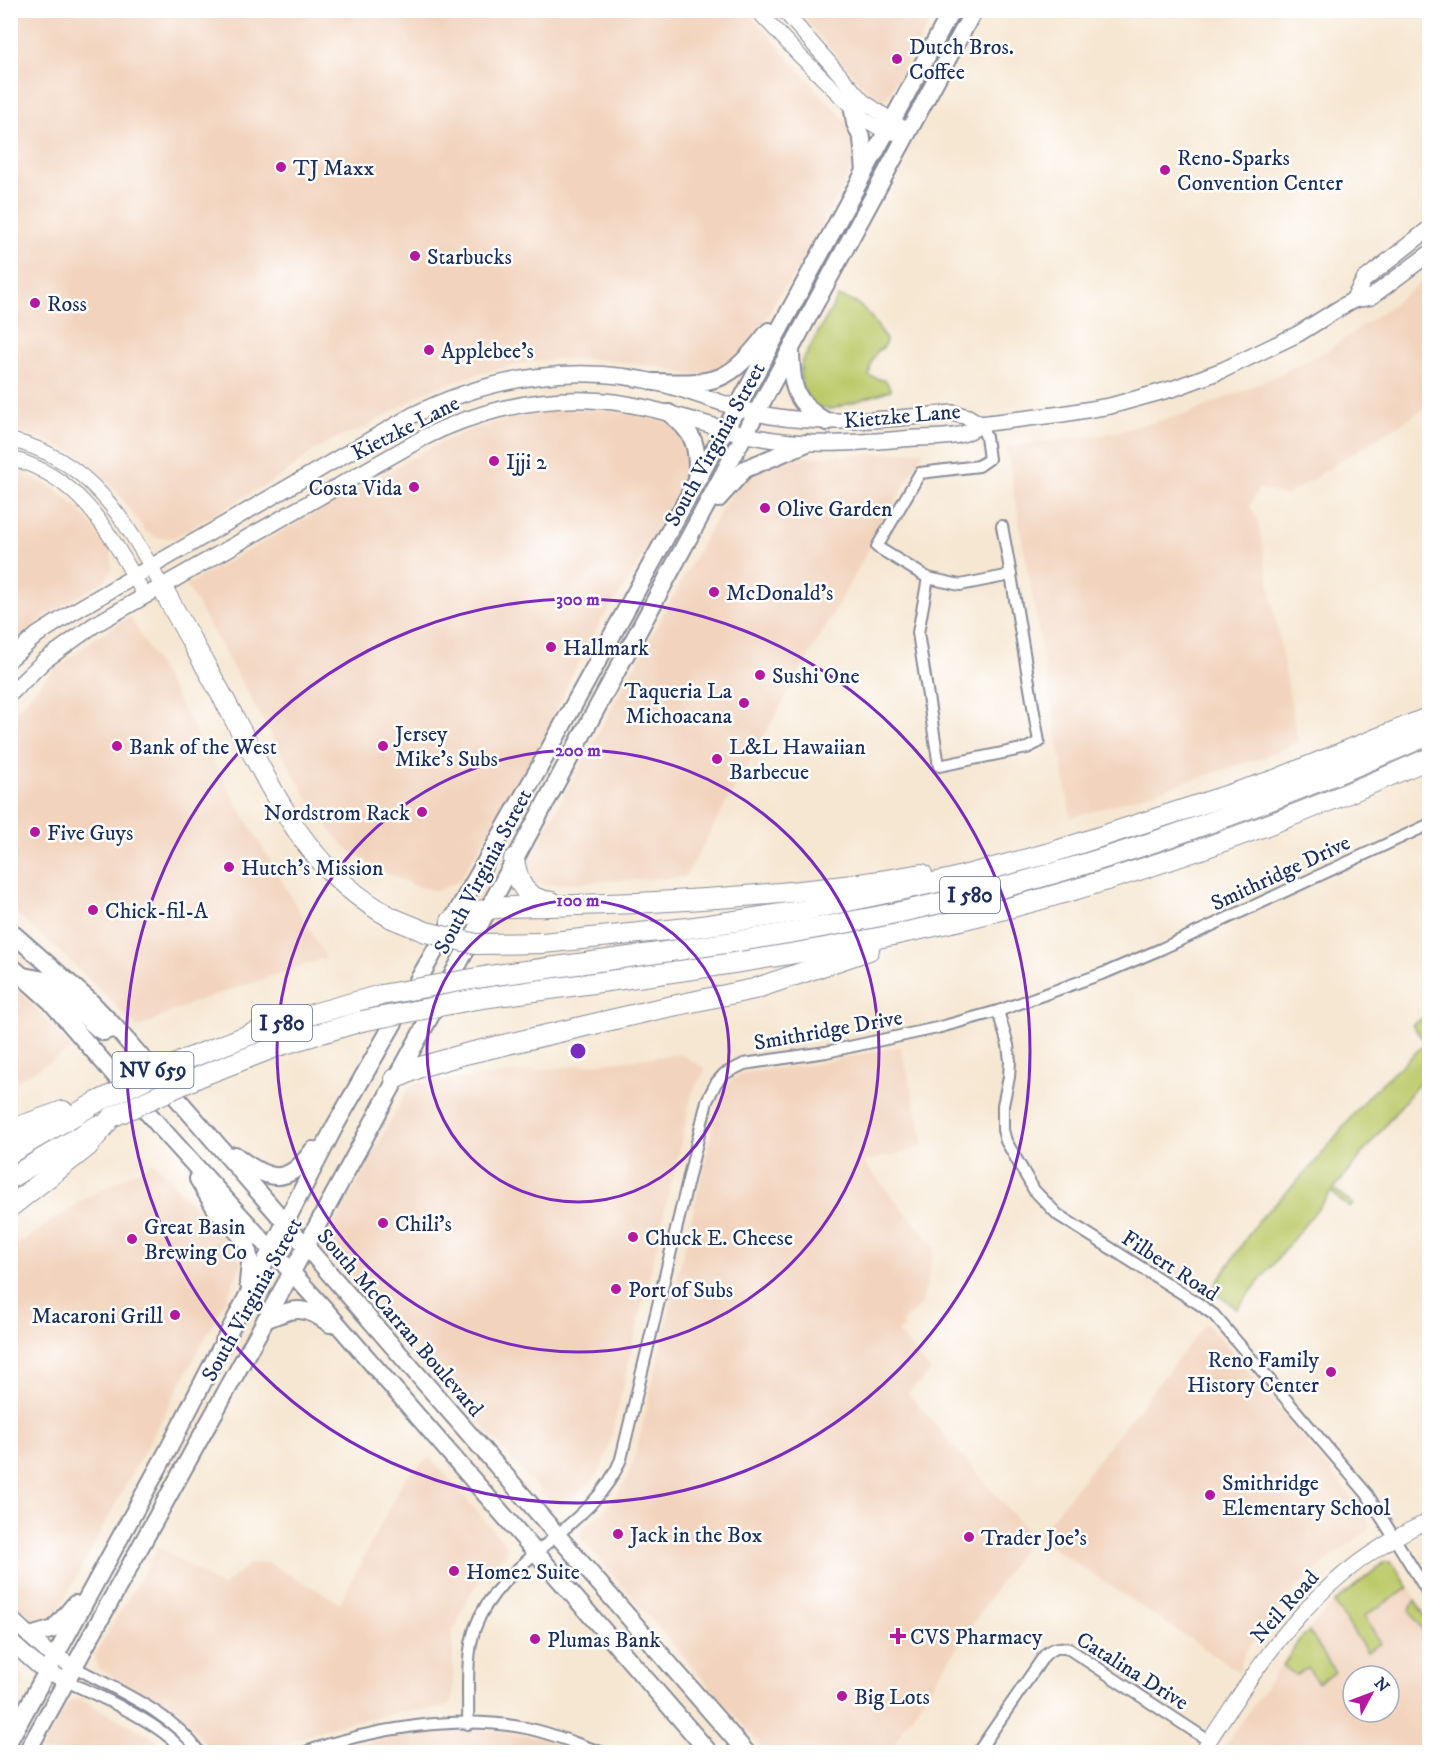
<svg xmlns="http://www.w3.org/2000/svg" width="1440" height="1763" viewBox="0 0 1440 1763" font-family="'IM FELL DW Pica',serif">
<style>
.built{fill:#f2d4be;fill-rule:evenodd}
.green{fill:#bdca6b;stroke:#6c7c64;stroke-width:1.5}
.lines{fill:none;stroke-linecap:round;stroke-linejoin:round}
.minor-casing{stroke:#888b98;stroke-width:14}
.tertiary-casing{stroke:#888b98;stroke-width:16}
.secondary-casing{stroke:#888b98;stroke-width:18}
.primary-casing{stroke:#888b98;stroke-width:20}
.motorway-casing{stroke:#888b98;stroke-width:22}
.minor{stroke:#fff;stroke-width:10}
.tertiary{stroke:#fff;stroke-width:14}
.secondary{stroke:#fff;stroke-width:15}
.primary{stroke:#fff;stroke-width:16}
.motorway{stroke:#fff;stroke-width:20}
.motorway-bridge-casing{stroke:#888b98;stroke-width:22;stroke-linecap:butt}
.motorway-bridge{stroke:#fff;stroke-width:20}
.ring{fill:none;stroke:#7b2cbf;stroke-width:3}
.poi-dot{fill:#b5179e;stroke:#fff;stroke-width:2}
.labels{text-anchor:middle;stroke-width:5;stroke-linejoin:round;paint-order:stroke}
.shield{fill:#fff;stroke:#5f6d8e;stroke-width:1.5}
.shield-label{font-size:21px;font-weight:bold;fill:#1b2f5e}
.poi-label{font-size:22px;fill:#1b2f5e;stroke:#fff;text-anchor:start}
.street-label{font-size:22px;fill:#1b2f5e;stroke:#fff}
.centre{fill:#7b2cbf;stroke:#fff;stroke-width:3}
.ring-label{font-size:18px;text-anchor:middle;font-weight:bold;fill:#7b2cbf;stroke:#fff;stroke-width:5;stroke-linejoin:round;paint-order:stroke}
</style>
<rect width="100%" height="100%" fill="#fff"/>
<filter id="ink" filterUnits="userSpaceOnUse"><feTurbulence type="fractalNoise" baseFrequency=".0167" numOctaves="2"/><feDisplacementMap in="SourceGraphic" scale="12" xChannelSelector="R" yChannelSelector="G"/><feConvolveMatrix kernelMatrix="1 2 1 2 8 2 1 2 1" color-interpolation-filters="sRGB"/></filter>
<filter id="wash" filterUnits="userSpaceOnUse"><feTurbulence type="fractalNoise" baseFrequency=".008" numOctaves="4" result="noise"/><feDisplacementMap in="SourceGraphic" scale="24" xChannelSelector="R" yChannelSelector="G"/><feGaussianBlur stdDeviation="1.35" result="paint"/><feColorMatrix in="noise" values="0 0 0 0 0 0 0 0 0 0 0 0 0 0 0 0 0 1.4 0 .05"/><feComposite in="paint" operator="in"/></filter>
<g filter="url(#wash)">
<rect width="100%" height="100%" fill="#f6e7d2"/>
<g class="built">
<path d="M11,11H747L851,127L857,141L856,150L852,167L840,192L793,278L779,295L757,335L743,353L728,364L707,374L688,375L655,367L605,360L573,358L530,362L478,374L425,392L365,428L334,439L312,452L286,473L174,538H157L145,531L112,485L93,466L77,455L48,442L11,431Z"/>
<path d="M797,11H936L907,65L887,98L882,100L875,98L864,88Z"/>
<path d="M1429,276V406L1285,496L1259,488L1250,506L1258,521L1298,742L1264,757L1071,818L1006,447L1107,434L1190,413L1270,379L1330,349L1389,307Z"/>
<path d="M569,409L614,411L665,421L678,429L688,442L691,467L636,570L603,618L570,679L553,722L539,749L459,881L437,891L412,885L370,865L346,847L331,831L305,794L186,585L434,446L462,433L513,417Z"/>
<path d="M924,451L685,877L536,885L529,881L525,872L527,863L712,525L733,491L754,472L774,464L794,458Z"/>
<path d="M11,466L52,487L79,509L104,540L111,554L112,569L104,581L47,615L11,645Z"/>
<path d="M130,617L326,958L194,1002L138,1028L72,963L10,908L11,717L47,676L95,638Z"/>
<path d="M11,985L27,999L73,1049L11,1084Z"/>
<path d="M901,1046L925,1147L863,1162L935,1247L922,1305L901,1323L904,1327L898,1332L931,1371L908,1393L1026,1530L1032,1534L888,1752H766L585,1543L581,1536L582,1530L614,1499L627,1478L635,1456L718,1106L728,1083L742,1073L815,1064Z"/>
<path d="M680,1054L706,1069L693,1091L688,1112L609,1446L603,1465L594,1479L565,1505L559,1507L551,1504L335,1257L330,1250L329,1240L331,1230L407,1091L414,1084Z"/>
<path d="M154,1162L215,1229L242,1263L227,1297L55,1617L42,1624L26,1618L11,1602V1249L86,1198Z"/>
<path d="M1206,1323L1220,1337L1345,1489L1368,1521L1369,1527L1367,1531L1329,1559L1301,1583L1283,1603L1244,1654L1239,1672L1037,1537Z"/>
<path d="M430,1457L507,1546L506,1555L481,1580L467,1598L457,1626L453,1629V1695L450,1705L440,1709L403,1712L341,1724L316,1732L267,1752H212L189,1724L167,1708L99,1669L95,1662V1654L159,1546L222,1587L248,1564L267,1562L340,1603L404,1479Z"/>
<path d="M1385,1561H1390L1395,1564L1429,1620V1752H1221L1298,1640L1343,1593ZM1353,1676H1389V1712H1353Z"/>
<path d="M11,1655L18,1662L25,1682L11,1709Z"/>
<path d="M80,1699L138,1729L154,1738L170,1752H40L66,1705L70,1701Z"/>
<path d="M461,1729L506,1732L541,1738L591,1752H330L419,1730Z"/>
</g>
<g class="green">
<path d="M838,297C863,300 874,320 886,340L884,347C872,352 871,365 869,376L886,381L891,390L832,409C808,410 796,383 802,362Z"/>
<path d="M1429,1014V1071L1334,1189L1353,1204L1350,1208L1331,1192L1237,1309L1212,1290L1257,1222L1312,1166L1369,1095L1426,1043L1412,1025Z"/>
<path d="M1385,1562H1390L1394,1565L1409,1588L1364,1616L1381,1643L1367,1652L1334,1603Z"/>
<path d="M1415,1600L1429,1623V1641L1410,1610L1413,1603Z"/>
<path d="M1309,1631L1335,1672L1318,1683L1308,1668L1296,1675L1283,1666L1299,1640Z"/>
</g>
</g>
<g filter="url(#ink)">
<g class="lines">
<g class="minor-casing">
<g id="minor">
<path d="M980,424L986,437L989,459L979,466L920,473L877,547L928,578L960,585L1011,575L1002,526"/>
<path d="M928,578L918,633L939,766L1027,748L1039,742L1011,575"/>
<path d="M998,1011L1008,1045L1010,1061L1009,1077L1003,1105V1130L1006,1141L1034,1190L1058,1215L1199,1304L1214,1315L1367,1494L1430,1596"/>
<path d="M73,1666C115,1690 172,1712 199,1752"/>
<path d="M66,1681C101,1697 160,1722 184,1752"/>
<path d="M468,1724C469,1693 465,1658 475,1628C499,1559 594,1528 621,1459L707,1101L716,1083L724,1074L744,1064L826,1052L937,1028L998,1011L1107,972L1161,949L1430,824"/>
<path d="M305,1752C370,1729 458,1714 526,1728C552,1733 576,1744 601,1752"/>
<path d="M978,1752L1044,1656C1051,1648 1058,1646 1069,1649L1209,1741"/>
</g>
</g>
<g class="tertiary-casing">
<g id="tertiary">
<path d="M757,10L798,54L864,119L886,132L908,134"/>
<path d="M783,10L863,101L900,126"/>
<path d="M10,440C89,458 126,520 162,587"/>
<path d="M10,458C83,477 111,536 145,596"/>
<path d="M1202,1752C1266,1653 1317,1571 1430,1520"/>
</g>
</g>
<g class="secondary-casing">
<g id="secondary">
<path d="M1353,300L1371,297L1430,253"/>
<path d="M10,659L37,635L73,612L413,415C491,376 581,362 666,385C701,394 734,410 771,416C832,426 891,419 953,413L968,417L980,424L1062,414L1110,406L1175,388L1223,370L1298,334L1343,306L1353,300L1364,280L1430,228"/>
<path d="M10,694L44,661L94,625L423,438C474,412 532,398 589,400C648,402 700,425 757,437C809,448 863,442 915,438C937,437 964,440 980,424"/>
<path d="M10,1618L46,1651L73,1666"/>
<path d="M10,1641L38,1666L66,1681"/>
</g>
</g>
<g class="primary-casing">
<g id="primary">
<path d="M853,110L855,123L862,139L865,171"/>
<path d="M791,352C792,388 794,403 827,422"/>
<path d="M654,382C718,384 728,384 769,331"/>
<path d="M669,413C694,433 698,444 697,476"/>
<path d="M718,499L745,469L807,443"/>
<path d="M10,931L90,1001L115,1027L746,1752"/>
<path d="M10,965L50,1001L161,1128L322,1306L709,1752"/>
<path d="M23,976L45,980L98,1029L104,1032L115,1027"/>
<path d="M235,1155C268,1181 287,1187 313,1150"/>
<path d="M198,1179L215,1208L246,1241L250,1262L248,1283"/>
<path d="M265,1320C294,1308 303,1304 330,1324"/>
<path d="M30,1636L54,1629L75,1604"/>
<path d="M10,1739L168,1450L335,1126L539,768L743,397L952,10"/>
<path d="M27,1752L292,1272L974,10"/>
</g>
</g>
<g class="motorway-casing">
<g id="motorway">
<path d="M162,587C185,631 211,674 234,718C278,800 307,871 392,918"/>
<path d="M514,859C518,884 524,899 552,902"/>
<path d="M451,921C482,905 515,907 549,906C578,905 607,904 636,903C732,898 828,891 922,874"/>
<path d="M543,943L688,928L801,911L952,879L1050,853L1275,780L1430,717"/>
<path d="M489,976C628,957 768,940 905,911C1086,872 1261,809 1430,734"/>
<path d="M476,999C615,980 755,963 893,935C1078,897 1257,835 1430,758"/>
<path d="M187,1059L277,1024L381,995"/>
<path d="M201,1076L278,1046L362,1021"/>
<path d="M395,1079L420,1067L465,1054L658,1009L754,989L869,950"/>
<path d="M10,1130L63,1111"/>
<path d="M10,1153L97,1102"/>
<path d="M10,1178L97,1126"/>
<path d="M10,1207L88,1146L112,1117"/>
</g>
</g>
<use href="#minor" class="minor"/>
<use href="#tertiary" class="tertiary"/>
<use href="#secondary" class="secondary"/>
<use href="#primary" class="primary"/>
<use href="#motorway" class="motorway"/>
<g class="motorway-bridge-casing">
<g id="motorway-bridge">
<path d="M392,918L426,932L476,944L543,943"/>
<path d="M381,995L489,976"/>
<path d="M362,1021L476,999"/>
<path d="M97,1102L187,1059"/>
<path d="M112,1117L201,1076"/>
</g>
</g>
<use href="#motorway-bridge" class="motorway-bridge"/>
</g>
</g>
<g class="ring">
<circle cx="578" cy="1051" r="151"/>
<circle cx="578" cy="1051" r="301"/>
<circle cx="578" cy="1051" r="452"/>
</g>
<g class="poi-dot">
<circle cx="897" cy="59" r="6"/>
<circle cx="281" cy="167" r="6"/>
<circle cx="1165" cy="170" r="6"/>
<circle cx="415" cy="256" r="6"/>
<circle cx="35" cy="303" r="6"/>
<circle cx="429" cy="350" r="6"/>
<circle cx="494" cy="461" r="6"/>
<circle cx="414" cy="487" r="6"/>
<circle cx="765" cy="508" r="6"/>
<circle cx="714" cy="592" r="6"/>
<circle cx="551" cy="647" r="6"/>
<circle cx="760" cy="675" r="6"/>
<circle cx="744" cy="703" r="6"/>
<circle cx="117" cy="746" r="6"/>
<circle cx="383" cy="746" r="6"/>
<circle cx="717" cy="759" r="6"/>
<circle cx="422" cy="812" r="6"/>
<circle cx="35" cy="832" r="6"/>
<circle cx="229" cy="867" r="6"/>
<circle cx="93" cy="910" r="6"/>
<circle cx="383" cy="1223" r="6"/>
<circle cx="633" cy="1237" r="6"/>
<circle cx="132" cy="1239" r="6"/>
<circle cx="616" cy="1289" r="6"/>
<circle cx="175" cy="1315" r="6"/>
<circle cx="1331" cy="1372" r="6"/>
<circle cx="1210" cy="1495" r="6"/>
<circle cx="618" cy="1534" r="6"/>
<circle cx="969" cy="1537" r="6"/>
<circle cx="454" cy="1571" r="6"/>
<path d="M895 1627h6v6h6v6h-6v6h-6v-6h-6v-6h6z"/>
<circle cx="535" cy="1639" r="6"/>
<circle cx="842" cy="1696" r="6"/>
</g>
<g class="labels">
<g class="shield">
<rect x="940" y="877" width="60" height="36" rx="4.5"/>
<rect x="252" y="1005" width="60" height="36" rx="4.5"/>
<rect x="112.5" y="1052" width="81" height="36" rx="4.5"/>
</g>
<g class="shield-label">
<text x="970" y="902">I 580</text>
<text x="282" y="1030">I 580</text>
<text x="153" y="1077">NV 659</text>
</g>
<g class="poi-label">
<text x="909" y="54">Dutch Bros.<tspan x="909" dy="25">Coffee</tspan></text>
<text x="1177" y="165">Reno-Sparks<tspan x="1177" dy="25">Convention Center</tspan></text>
<text x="293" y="175">TJ Maxx</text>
<text x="427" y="264">Starbucks</text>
<text x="47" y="311">Ross</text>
<text x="441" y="358">Applebee's</text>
<text x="506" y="469">Ijji 2</text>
<text x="402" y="495" text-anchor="end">Costa Vida</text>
<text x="777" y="516">Olive Garden</text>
<text x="726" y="600">McDonald's</text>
<text x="563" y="655">Hallmark</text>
<text x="772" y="683">Sushi One</text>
<text x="732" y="698" text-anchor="end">Taqueria La<tspan x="732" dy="25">Michoacana</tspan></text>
<text x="395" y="741">Jersey<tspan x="395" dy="25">Mike's Subs</tspan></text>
<text x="129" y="754">Bank of the West</text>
<text x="729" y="754">L&amp;L Hawaiian<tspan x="729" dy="25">Barbecue</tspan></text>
<text x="410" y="820" text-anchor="end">Nordstrom Rack</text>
<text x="47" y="840">Five Guys</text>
<text x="241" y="875">Hutch's Mission</text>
<text x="105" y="918">Chick-fil-A</text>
<text x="395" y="1231">Chili's</text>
<text x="144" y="1234">Great Basin<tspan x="144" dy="25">Brewing Co</tspan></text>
<text x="645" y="1245">Chuck E. Cheese</text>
<text x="628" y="1297">Port of Subs</text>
<text x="163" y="1323" text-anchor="end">Macaroni Grill</text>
<text x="1319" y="1367" text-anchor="end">Reno Family<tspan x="1319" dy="25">History Center</tspan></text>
<text x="1222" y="1490">Smithridge<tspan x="1222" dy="25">Elementary School</tspan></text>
<text x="630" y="1542">Jack in the Box</text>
<text x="981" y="1545">Trader Joe's</text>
<text x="466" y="1579">Home2 Suite</text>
<text x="910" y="1644">CVS Pharmacy</text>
<text x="547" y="1647">Plumas Bank</text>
<text x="854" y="1704">Big Lots</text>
</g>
<g class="street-label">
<text transform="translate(902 415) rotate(-5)" y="8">Kietzke Lane</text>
<text transform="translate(405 427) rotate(-27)" y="8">Kietzke Lane</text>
<text transform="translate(714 444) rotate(-61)" y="8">South Virginia Street</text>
<text transform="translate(482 871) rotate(-62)" y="8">South Virginia Street</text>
<text transform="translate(1280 872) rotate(-25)" y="8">Smithridge Drive</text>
<text transform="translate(828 1029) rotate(-10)" y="8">Smithridge Drive</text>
<text transform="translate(1171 1265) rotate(33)" y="8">Filbert Road</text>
<text transform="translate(251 1299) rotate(-61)" y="8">South Virginia Street</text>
<text transform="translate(401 1322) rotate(49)" y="8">South McCarran Boulevard</text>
<text transform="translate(1284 1606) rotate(-48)" y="8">Neil Road</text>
<text transform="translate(1133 1670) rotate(32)" y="8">Catalina Drive</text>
</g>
</g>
<circle cx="578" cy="1051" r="9" class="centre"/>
<g class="ring-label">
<text x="578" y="605">300 m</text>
<text x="578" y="756">200 m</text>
<text x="578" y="906">100 m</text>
</g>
<rect width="1440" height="1763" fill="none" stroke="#fff" stroke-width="36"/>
<g transform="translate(1371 1694) rotate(49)"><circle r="28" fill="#ffffff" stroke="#a4acbf" stroke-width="1.5"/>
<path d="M0-4.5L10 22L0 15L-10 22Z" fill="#b5179e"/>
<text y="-9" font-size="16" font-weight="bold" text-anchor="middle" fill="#1b2f5e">N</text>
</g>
</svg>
